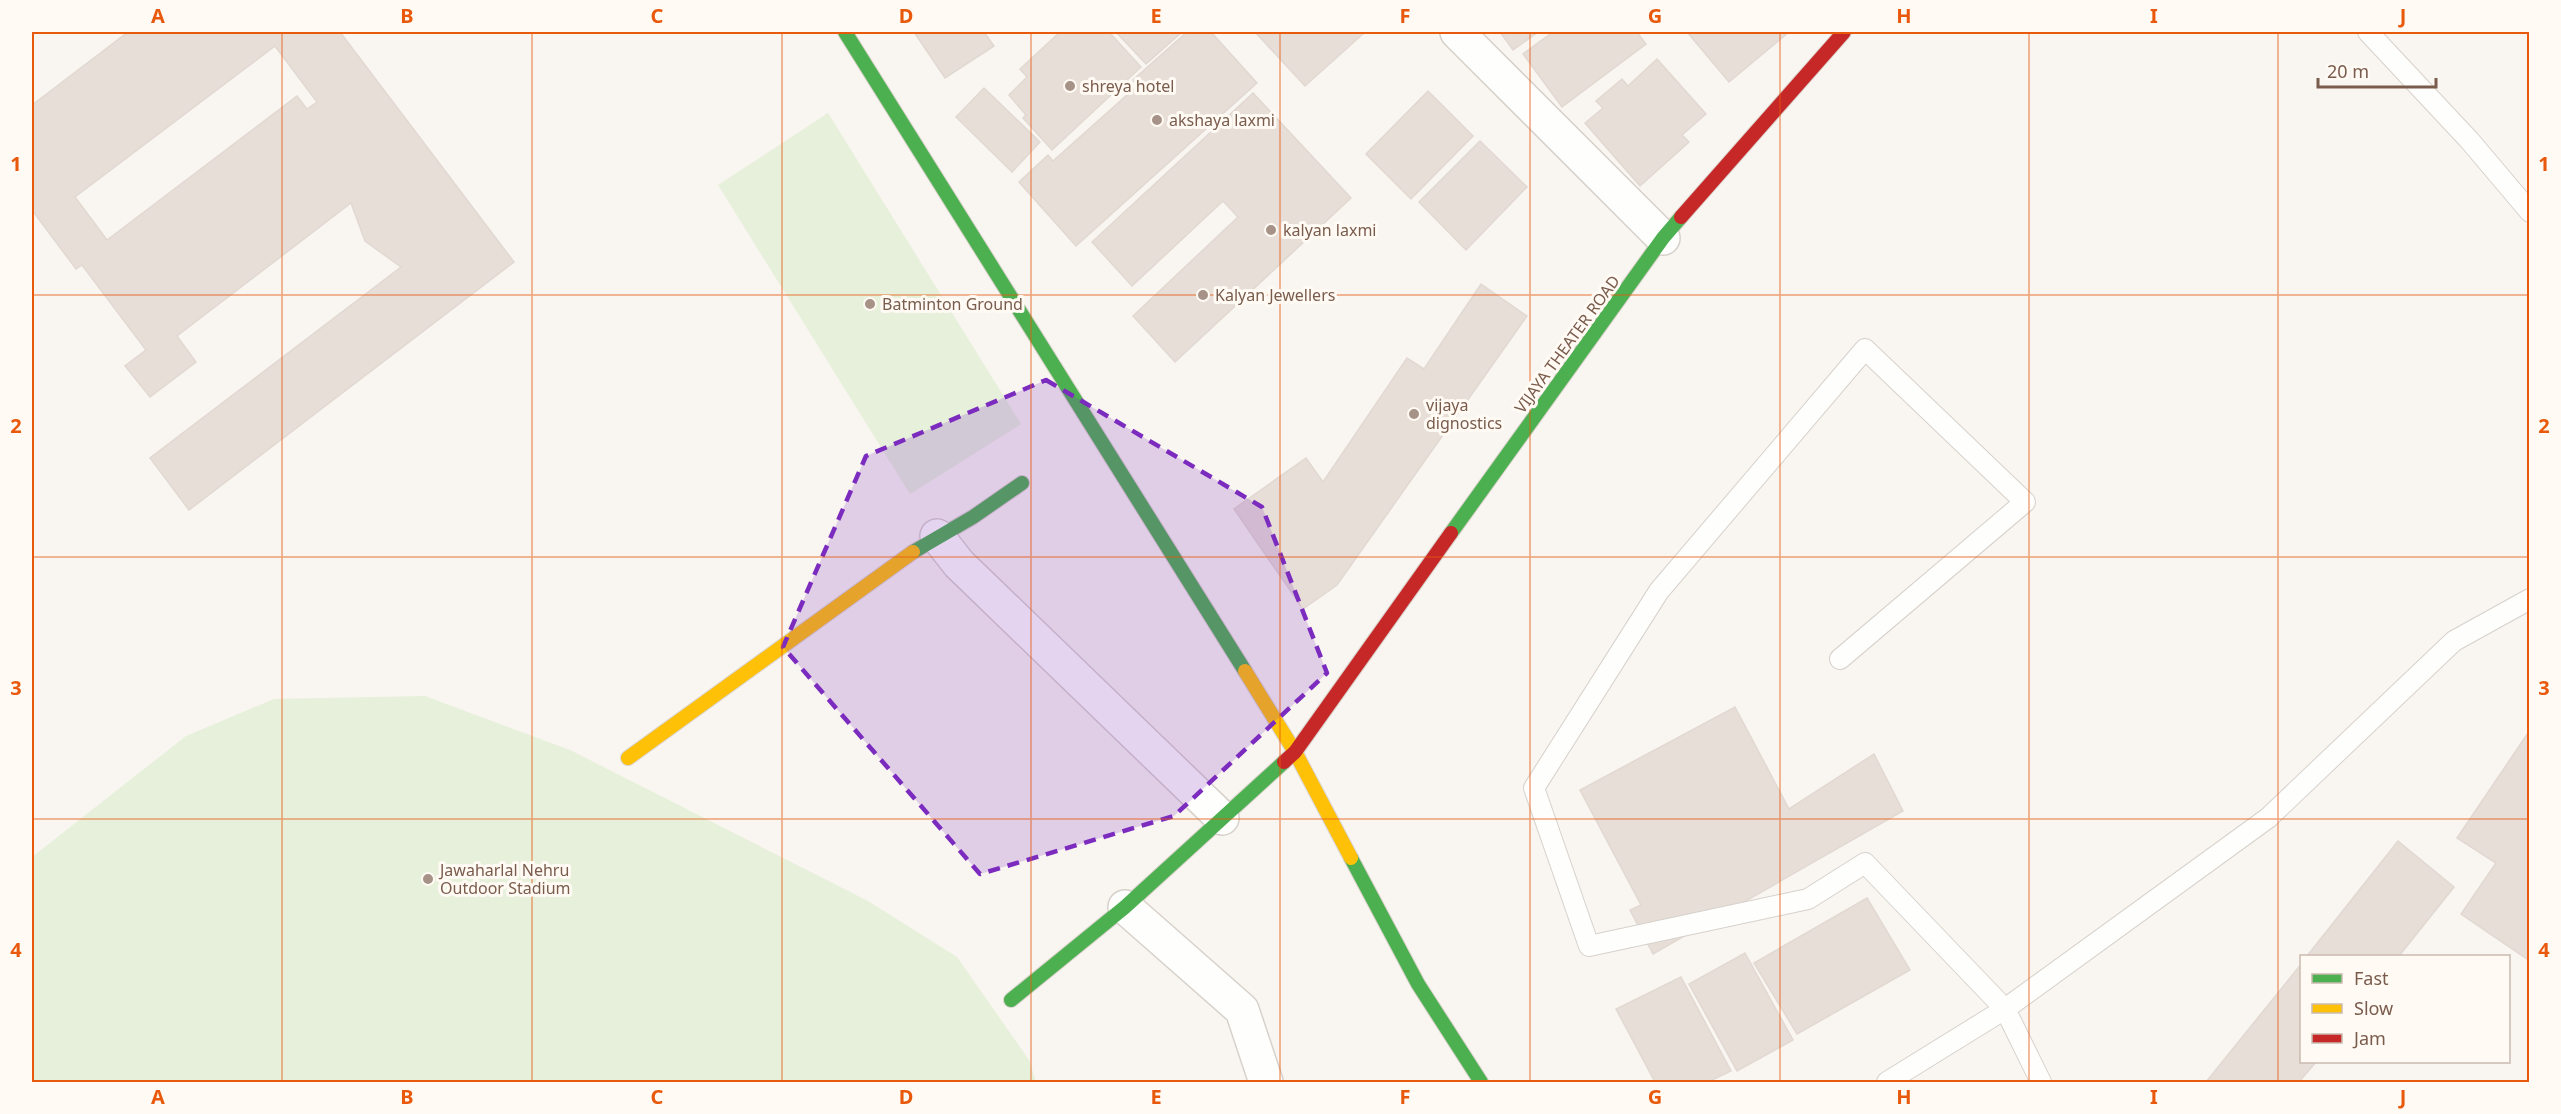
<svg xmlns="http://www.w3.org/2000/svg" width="2561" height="1114" viewBox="0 0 2561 1114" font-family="'Noto Sans',sans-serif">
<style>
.green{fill:#e7f0db}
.building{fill:#e6ded7;stroke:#e2d8d2;stroke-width:1.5;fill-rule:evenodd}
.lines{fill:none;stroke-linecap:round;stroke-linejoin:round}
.lane-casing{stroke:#d7d1cb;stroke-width:22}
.street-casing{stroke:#d7d1cb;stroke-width:36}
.fast-casing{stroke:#d9d2cb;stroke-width:16}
.slow-casing{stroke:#d9d2cb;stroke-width:16}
.jam-casing{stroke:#d9d2cb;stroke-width:16}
.lane{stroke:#fefefd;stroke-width:20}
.street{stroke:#fefefd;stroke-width:33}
.fast{stroke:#4caf50;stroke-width:14}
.slow{stroke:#ffc107;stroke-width:14}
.jam{stroke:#c62828;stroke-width:14}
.marked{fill:#7b2cbf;fill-opacity:0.2;stroke:#7b2cbf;stroke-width:4.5;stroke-dasharray:12 8;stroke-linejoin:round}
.grid{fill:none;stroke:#e8590c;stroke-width:1.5;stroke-opacity:0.55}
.poi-dot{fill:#a69286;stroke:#fffaf3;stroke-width:2}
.labels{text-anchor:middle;stroke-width:6;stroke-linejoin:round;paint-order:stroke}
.poi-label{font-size:16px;fill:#7a5c4d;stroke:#fffaf3;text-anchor:start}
.street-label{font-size:16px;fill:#7a5c4d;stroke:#fffaf3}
.neatline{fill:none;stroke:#e8590c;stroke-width:2}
.grid-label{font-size:20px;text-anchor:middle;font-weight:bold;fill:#e8590c}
</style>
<rect width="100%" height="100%" fill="#f9f5f0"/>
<g class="green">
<path d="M828,113L1021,424L910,494L718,185Z"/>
<path d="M425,696L570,750L868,901L957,957L1029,1060L1036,1082H32V857L186,736L274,699Z"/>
</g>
<g class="building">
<path d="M128,32H340L514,262L189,510L150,458L401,267L365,241L351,203L177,336L196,362L150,397L125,366L146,350L82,265L76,269L32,210V105ZM275,46L317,102L307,109L297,96L107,240L75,197Z"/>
<path d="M914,32H984L994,46L945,78Z"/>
<path d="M1060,32H1109L1141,67L1052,150L1023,118L1026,115L1009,95L1027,77L1020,69Z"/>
<path d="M1116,32H1182L1146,64Z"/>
<path d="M1187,32H1211L1257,83L1076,246L1019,182L1048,155L1053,161L1137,86L1133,80Z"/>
<path d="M1255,32H1365L1305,86Z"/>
<path d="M1500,32H1538L1513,50Z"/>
<path d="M1553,32H1637L1646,44L1562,107L1523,54Z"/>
<path d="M1687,32H1789L1729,82Z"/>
<path d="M1657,59L1706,114L1682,135L1689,142L1640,186L1585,123L1603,108L1596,101L1622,79L1628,86Z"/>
<path d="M984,88L1040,142L1012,172L956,117Z"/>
<path d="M1428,91L1473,136L1411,199L1366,154Z"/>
<path d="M1253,93L1351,198L1175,362L1133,316L1238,217L1223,201L1132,286L1092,242Z"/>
<path d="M1480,141L1527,187L1466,250L1419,202Z"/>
<path d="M1481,284L1527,316L1337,585L1303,609L1234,509L1306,458L1323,482L1407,358L1424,369Z"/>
<path d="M1735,707L1789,809L1874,754L1903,811L1653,954L1630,910L1641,905L1580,790Z"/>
<path d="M2530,730V961L2461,914L2496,863L2457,838Z"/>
<path d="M2398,841L2454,887L2399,956H2307Z"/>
<path d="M1867,898L1910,970L1797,1034L1754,963Z"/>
<path d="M1745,953L1793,1040L1737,1071L1689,984Z"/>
<path d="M2302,963V1062H2316L2299,1082H2206Z"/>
<path d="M1681,977L1731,1071L1708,1082H1655L1616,1009Z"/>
</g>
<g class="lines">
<g class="lane-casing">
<g id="lane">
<path d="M2368,32L2470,141L2530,212"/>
<path d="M1840,659L2025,502L1865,349L1659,591L1534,788L1589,946L1808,899L1865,863L2005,1009L1887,1082"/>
<path d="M2041,1082L2005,1009L2268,818L2454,641L2530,599"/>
</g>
</g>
<g class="street-casing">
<g id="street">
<path d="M1457,32L1663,238"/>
<path d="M937,536L959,564L1222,818"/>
<path d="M1125,907L1242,1010L1266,1082"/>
</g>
</g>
<g class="fast-casing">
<g id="fast">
<path d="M845,32L1245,671"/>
<path d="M1451,533L1663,238L1681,217"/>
<path d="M913,552L973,517L1022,483"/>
<path d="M1351,858L1418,984L1481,1082"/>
<path d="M1011,1000L1125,907L1284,762"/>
</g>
</g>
<g class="slow-casing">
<g id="slow">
<path d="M1245,671L1295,752L1351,858"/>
<path d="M628,758L913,552"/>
</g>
</g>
<g class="jam-casing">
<g id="jam">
<path d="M1681,217L1844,32"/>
<path d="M1284,762L1295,752L1451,533"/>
</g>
</g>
<use href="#lane" class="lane"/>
<use href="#street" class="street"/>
<use href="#fast" class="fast"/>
<use href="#slow" class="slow"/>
<use href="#jam" class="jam"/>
</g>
<path class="marked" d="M1046,380L1262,507L1327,673L1174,816L980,874L783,647L866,456Z"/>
<path class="grid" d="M282,32V1082M532,32V1082M782,32V1082M1031,32V1082M1280,32V1082M1530,32V1082M1780,32V1082M2029,32V1082M2278,32V1082M32,295H2530M32,557H2530M32,819H2530"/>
<g class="poi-dot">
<circle cx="1070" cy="86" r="6"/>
<circle cx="1157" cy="120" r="6"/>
<circle cx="1271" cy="230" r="6"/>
<circle cx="1203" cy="295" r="6"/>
<circle cx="870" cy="304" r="6"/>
<circle cx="1414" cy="414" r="6"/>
<circle cx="428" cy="879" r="6"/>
</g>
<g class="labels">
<g class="poi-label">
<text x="1082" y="92">shreya hotel</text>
<text x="1169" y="126">akshaya laxmi</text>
<text x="1283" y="236">kalyan laxmi</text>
<text x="1215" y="301">Kalyan Jewellers</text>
<text x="882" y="310">Batminton Ground</text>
<text x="1426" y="411">vijaya<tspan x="1426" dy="18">dignostics</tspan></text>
<text x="440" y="876">Jawaharlal Nehru<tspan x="440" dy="18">Outdoor Stadium</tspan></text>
</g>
<g class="street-label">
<text transform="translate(1567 344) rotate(-54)" y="6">VIJAYA THEATER ROAD</text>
</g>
</g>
<rect width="2561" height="1114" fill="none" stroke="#fffaf3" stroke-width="66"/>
<rect x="2300" y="955" width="210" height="108" fill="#fffaf3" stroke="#cabbb1" stroke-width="1.5"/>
<rect x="2312" y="974" width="30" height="9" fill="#4caf50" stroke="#cabbb1" stroke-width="1.5"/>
<text x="2354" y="985" font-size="18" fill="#7a5c4d">Fast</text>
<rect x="2312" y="1004" width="30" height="9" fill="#ffc107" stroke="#cabbb1" stroke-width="1.5"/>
<text x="2354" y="1015" font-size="18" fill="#7a5c4d">Slow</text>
<rect x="2312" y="1034" width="30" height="9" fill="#c62828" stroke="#cabbb1" stroke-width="1.5"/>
<text x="2354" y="1045" font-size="18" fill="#7a5c4d">Jam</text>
<path d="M2318 78v9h118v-9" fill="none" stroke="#7a5c4d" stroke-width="3"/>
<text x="2327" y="78" font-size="18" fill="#7a5c4d" stroke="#fffaf3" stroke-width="4.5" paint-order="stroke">20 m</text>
<rect x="33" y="33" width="2495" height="1048" class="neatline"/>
<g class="grid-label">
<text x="158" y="23">A</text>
<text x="407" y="23">B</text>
<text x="657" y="23">C</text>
<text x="906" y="23">D</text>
<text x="1156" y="23">E</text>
<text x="1405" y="23">F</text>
<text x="1655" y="23">G</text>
<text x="1904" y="23">H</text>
<text x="2154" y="23">I</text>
<text x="2403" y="23">J</text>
<text x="16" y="171">1</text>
<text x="2544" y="171">1</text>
<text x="16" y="433">2</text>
<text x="2544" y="433">2</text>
<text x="16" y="695">3</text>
<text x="2544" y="695">3</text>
<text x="16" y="957">4</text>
<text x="2544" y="957">4</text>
<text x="158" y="1104">A</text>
<text x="407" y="1104">B</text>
<text x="657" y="1104">C</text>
<text x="906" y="1104">D</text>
<text x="1156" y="1104">E</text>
<text x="1405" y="1104">F</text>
<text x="1655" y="1104">G</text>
<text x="1904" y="1104">H</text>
<text x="2154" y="1104">I</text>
<text x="2403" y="1104">J</text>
</g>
</svg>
